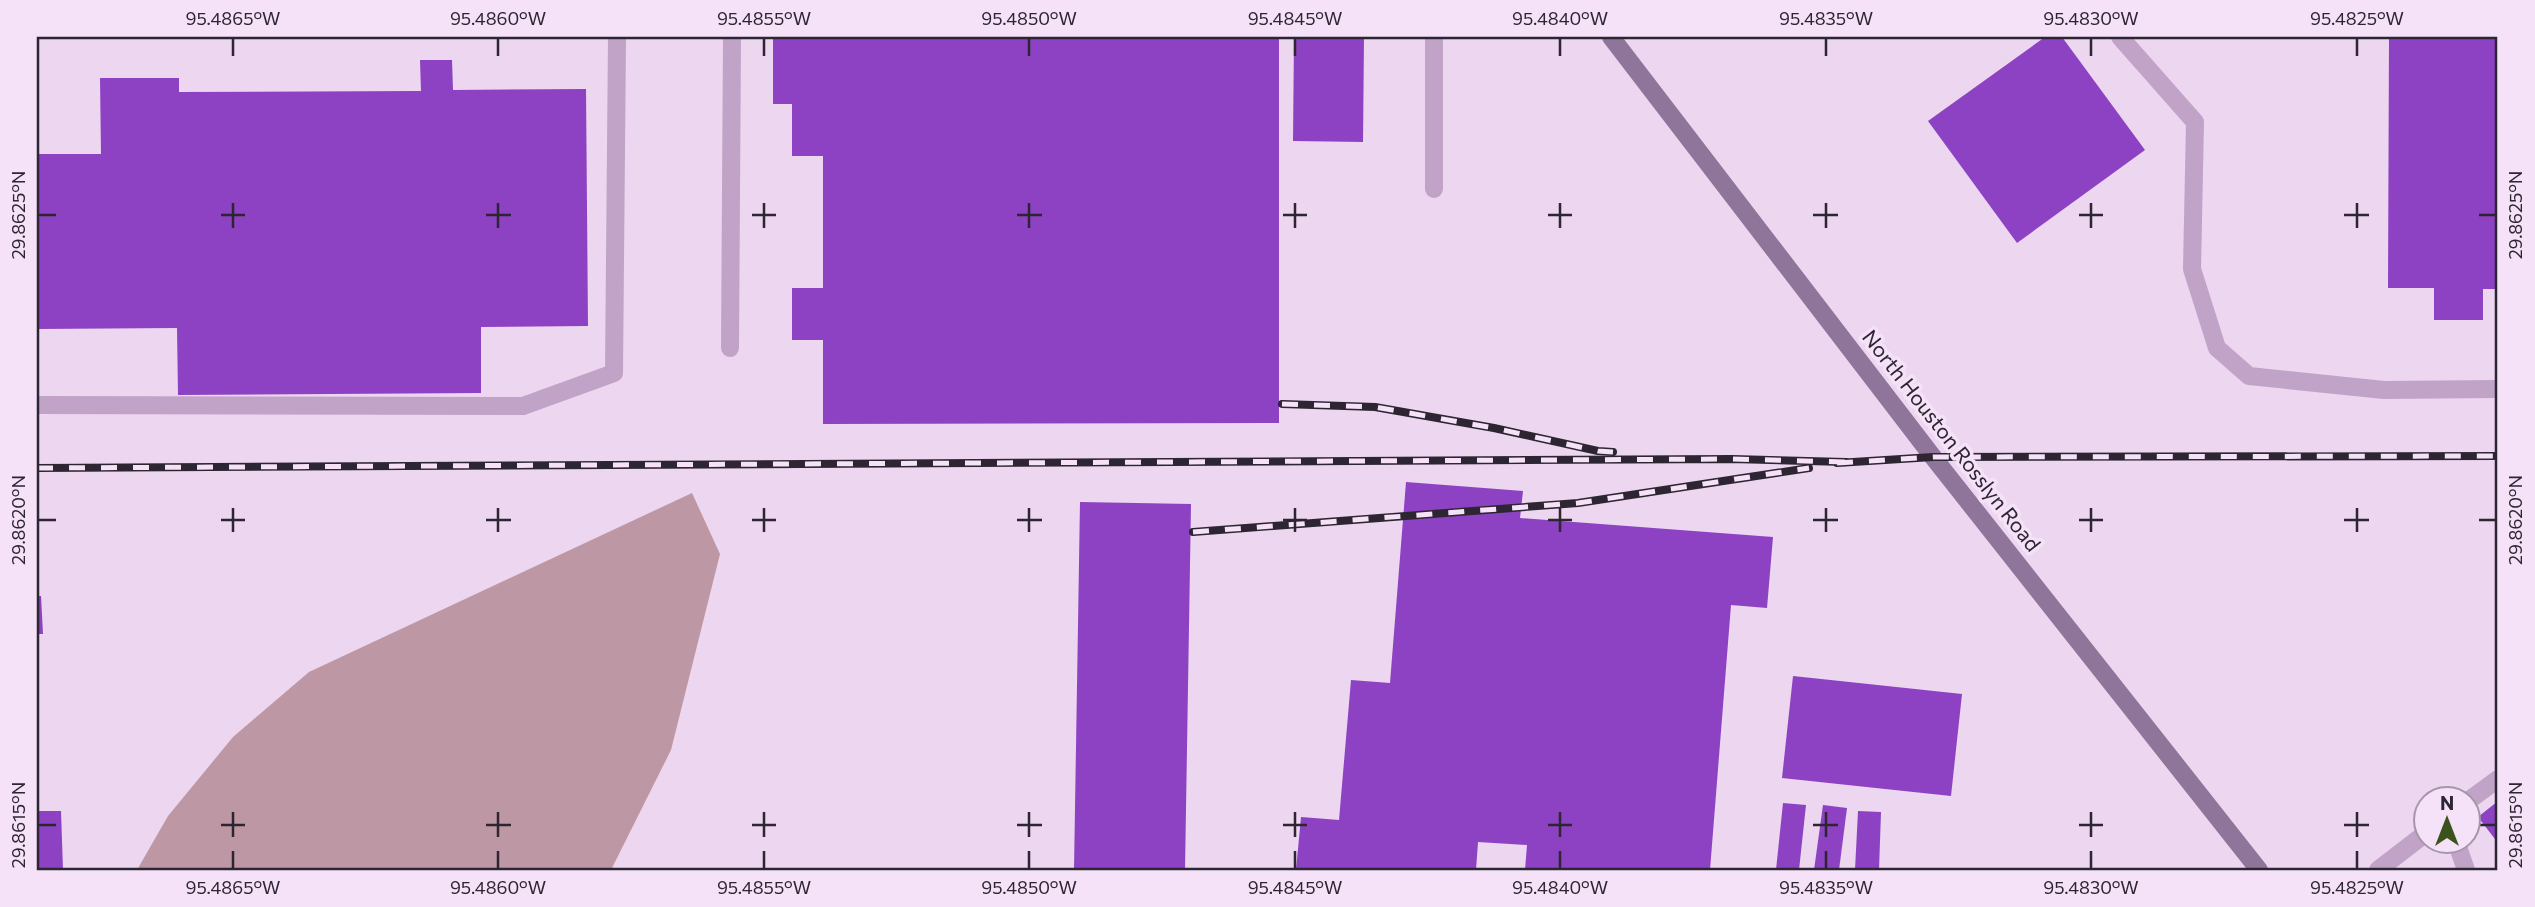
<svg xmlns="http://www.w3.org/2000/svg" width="2535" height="907" viewBox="0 0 2535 907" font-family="Commissioner,sans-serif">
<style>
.green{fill:#be97a4}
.building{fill:#8c42c2}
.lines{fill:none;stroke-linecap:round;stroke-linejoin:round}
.lane{stroke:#c0a3c7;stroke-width:18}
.secondary{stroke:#8f759a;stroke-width:18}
.rail-casing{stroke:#2e2532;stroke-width:8}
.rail{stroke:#f5e2f8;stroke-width:5;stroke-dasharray:16;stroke-linecap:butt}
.ticks{fill:none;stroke:#2e2532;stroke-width:2.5}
.labels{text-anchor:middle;stroke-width:7;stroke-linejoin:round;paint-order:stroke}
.street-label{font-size:21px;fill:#2e2532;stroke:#f5e2f8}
.neatline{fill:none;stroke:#2e2532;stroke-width:2.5}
.ticks-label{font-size:18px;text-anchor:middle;fill:#2e2532}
</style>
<rect width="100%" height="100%" fill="#ecd6f0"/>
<path class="green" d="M692,493L720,554L671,750L611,870H137L168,816L233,737L309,672Z"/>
<g class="building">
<path d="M773,37H1279V423L823,424V340H792V288H823V156H792V104H773Z"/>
<path d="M1294,37H1364L1363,142L1293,141Z"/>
<path d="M2045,37H2062L2145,150L2017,243L1928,121Z"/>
<path d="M2389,37H2498V289H2483V320H2434V288H2388Z"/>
<path d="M420,60H452L453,90L586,89L588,326L481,327V393L178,395L177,328L37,329V154H101L100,78H179V92L421,91Z"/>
<path d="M1406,482L1523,491L1520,518L1773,537L1767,608L1731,605L1710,870H1525L1527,845L1478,842L1476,870H1296L1301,817L1339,820L1351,680L1390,683Z"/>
<path d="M1080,502L1191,504L1185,870H1074Z"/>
<path d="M37,596H41L43,634H37Z"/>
<path d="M1793,676L1962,694L1951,796L1782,778Z"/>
<path d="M2498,801V843L2478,817Z"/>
<path d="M1783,803L1806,805L1799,870H1776Z"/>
<path d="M1823,805L1847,808L1839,870H1814Z"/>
<path d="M37,811H61L63,870H37Z"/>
<path d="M1858,811L1881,812L1879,870H1855Z"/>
</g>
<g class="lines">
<g class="lane">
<path d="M1434,37V189"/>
<path d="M2120,37L2195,122L2192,269L2217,348L2249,376L2384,390L2498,389"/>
<path d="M730,348L732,37"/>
<path d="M37,405L523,406L614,373L617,37"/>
<path d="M2468,801L2498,779"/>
<path d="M2456,841L2466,870"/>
<path d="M2378,870L2426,833"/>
</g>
<path class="secondary" d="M1611,37L1933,457L2259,870"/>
<g class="rail-casing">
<g id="rail">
<path d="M1282,404L1375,407L1494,428L1598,451L1613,452"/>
<path d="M1837,463L1933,457L2498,456"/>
<path d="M37,468L1732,459L1846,462"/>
<path d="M1193,532L1578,503L1809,468"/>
</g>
</g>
<use href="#rail" class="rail"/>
</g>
<path class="ticks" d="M233,38V56M498,38V56M764,38V56M1029,38V56M1295,38V56M1560,38V56M1826,38V56M2091,38V56M2357,38V56M233,203V228M498,203V228M764,203V228M1029,203V228M1295,203V228M1560,203V228M1826,203V228M2091,203V228M2357,203V228M38,215H56M221,215H245M486,215H511M752,215H776M1017,215H1042M1283,215H1307M1548,215H1572M1813,215H1838M2079,215H2103M2344,215H2369M2479,215H2496M233,508V532M498,508V532M764,508V532M1029,508V532M1295,508V532M1560,508V532M1826,508V532M2091,508V532M2357,508V532M38,520H56M221,520H245M486,520H511M752,520H776M1017,520H1042M1283,520H1307M1548,520H1572M1813,520H1838M2079,520H2103M2344,520H2369M2479,520H2496M233,812V837M498,812V837M764,812V837M1029,812V837M1295,812V837M1560,812V837M1826,812V837M2091,812V837M2357,812V837M38,825H56M221,825H245M486,825H511M752,825H776M1017,825H1042M1283,825H1307M1548,825H1572M1813,825H1838M2079,825H2103M2344,825H2369M2479,825H2496M233,851V869M498,851V869M764,851V869M1029,851V869M1295,851V869M1560,851V869M1826,851V869M2091,851V869M2357,851V869"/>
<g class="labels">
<g class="street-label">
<text transform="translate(1951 441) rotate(52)" y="7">North Houston Rosslyn Road</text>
</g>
</g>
<rect width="2535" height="907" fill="none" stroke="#f5e2f8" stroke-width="77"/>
<g transform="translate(2447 820)"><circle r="33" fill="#f5e2f8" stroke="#a596a9" stroke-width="2"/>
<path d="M0-5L12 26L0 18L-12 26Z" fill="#3c521c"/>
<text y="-10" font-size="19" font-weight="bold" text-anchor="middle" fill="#2e2532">N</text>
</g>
<rect x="38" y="38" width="2458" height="831" class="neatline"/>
<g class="ticks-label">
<text x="233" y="25">95.4865°W</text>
<text x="498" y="25">95.4860°W</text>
<text x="764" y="25">95.4855°W</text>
<text x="1029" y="25">95.4850°W</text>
<text x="1295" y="25">95.4845°W</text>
<text x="1560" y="25">95.4840°W</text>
<text x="1826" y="25">95.4835°W</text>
<text x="2091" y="25">95.4830°W</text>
<text x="2357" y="25">95.4825°W</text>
<text transform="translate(19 215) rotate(-90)" y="6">29.8625°N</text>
<text transform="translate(2516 215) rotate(-90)" y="6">29.8625°N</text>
<text transform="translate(19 520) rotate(-90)" y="6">29.8620°N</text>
<text transform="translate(2516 520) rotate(-90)" y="6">29.8620°N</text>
<text transform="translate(19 825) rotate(-90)" y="6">29.8615°N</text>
<text transform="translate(2516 825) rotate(-90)" y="6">29.8615°N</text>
<text x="233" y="894">95.4865°W</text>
<text x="498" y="894">95.4860°W</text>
<text x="764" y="894">95.4855°W</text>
<text x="1029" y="894">95.4850°W</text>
<text x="1295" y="894">95.4845°W</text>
<text x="1560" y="894">95.4840°W</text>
<text x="1826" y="894">95.4835°W</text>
<text x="2091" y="894">95.4830°W</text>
<text x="2357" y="894">95.4825°W</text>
</g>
</svg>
